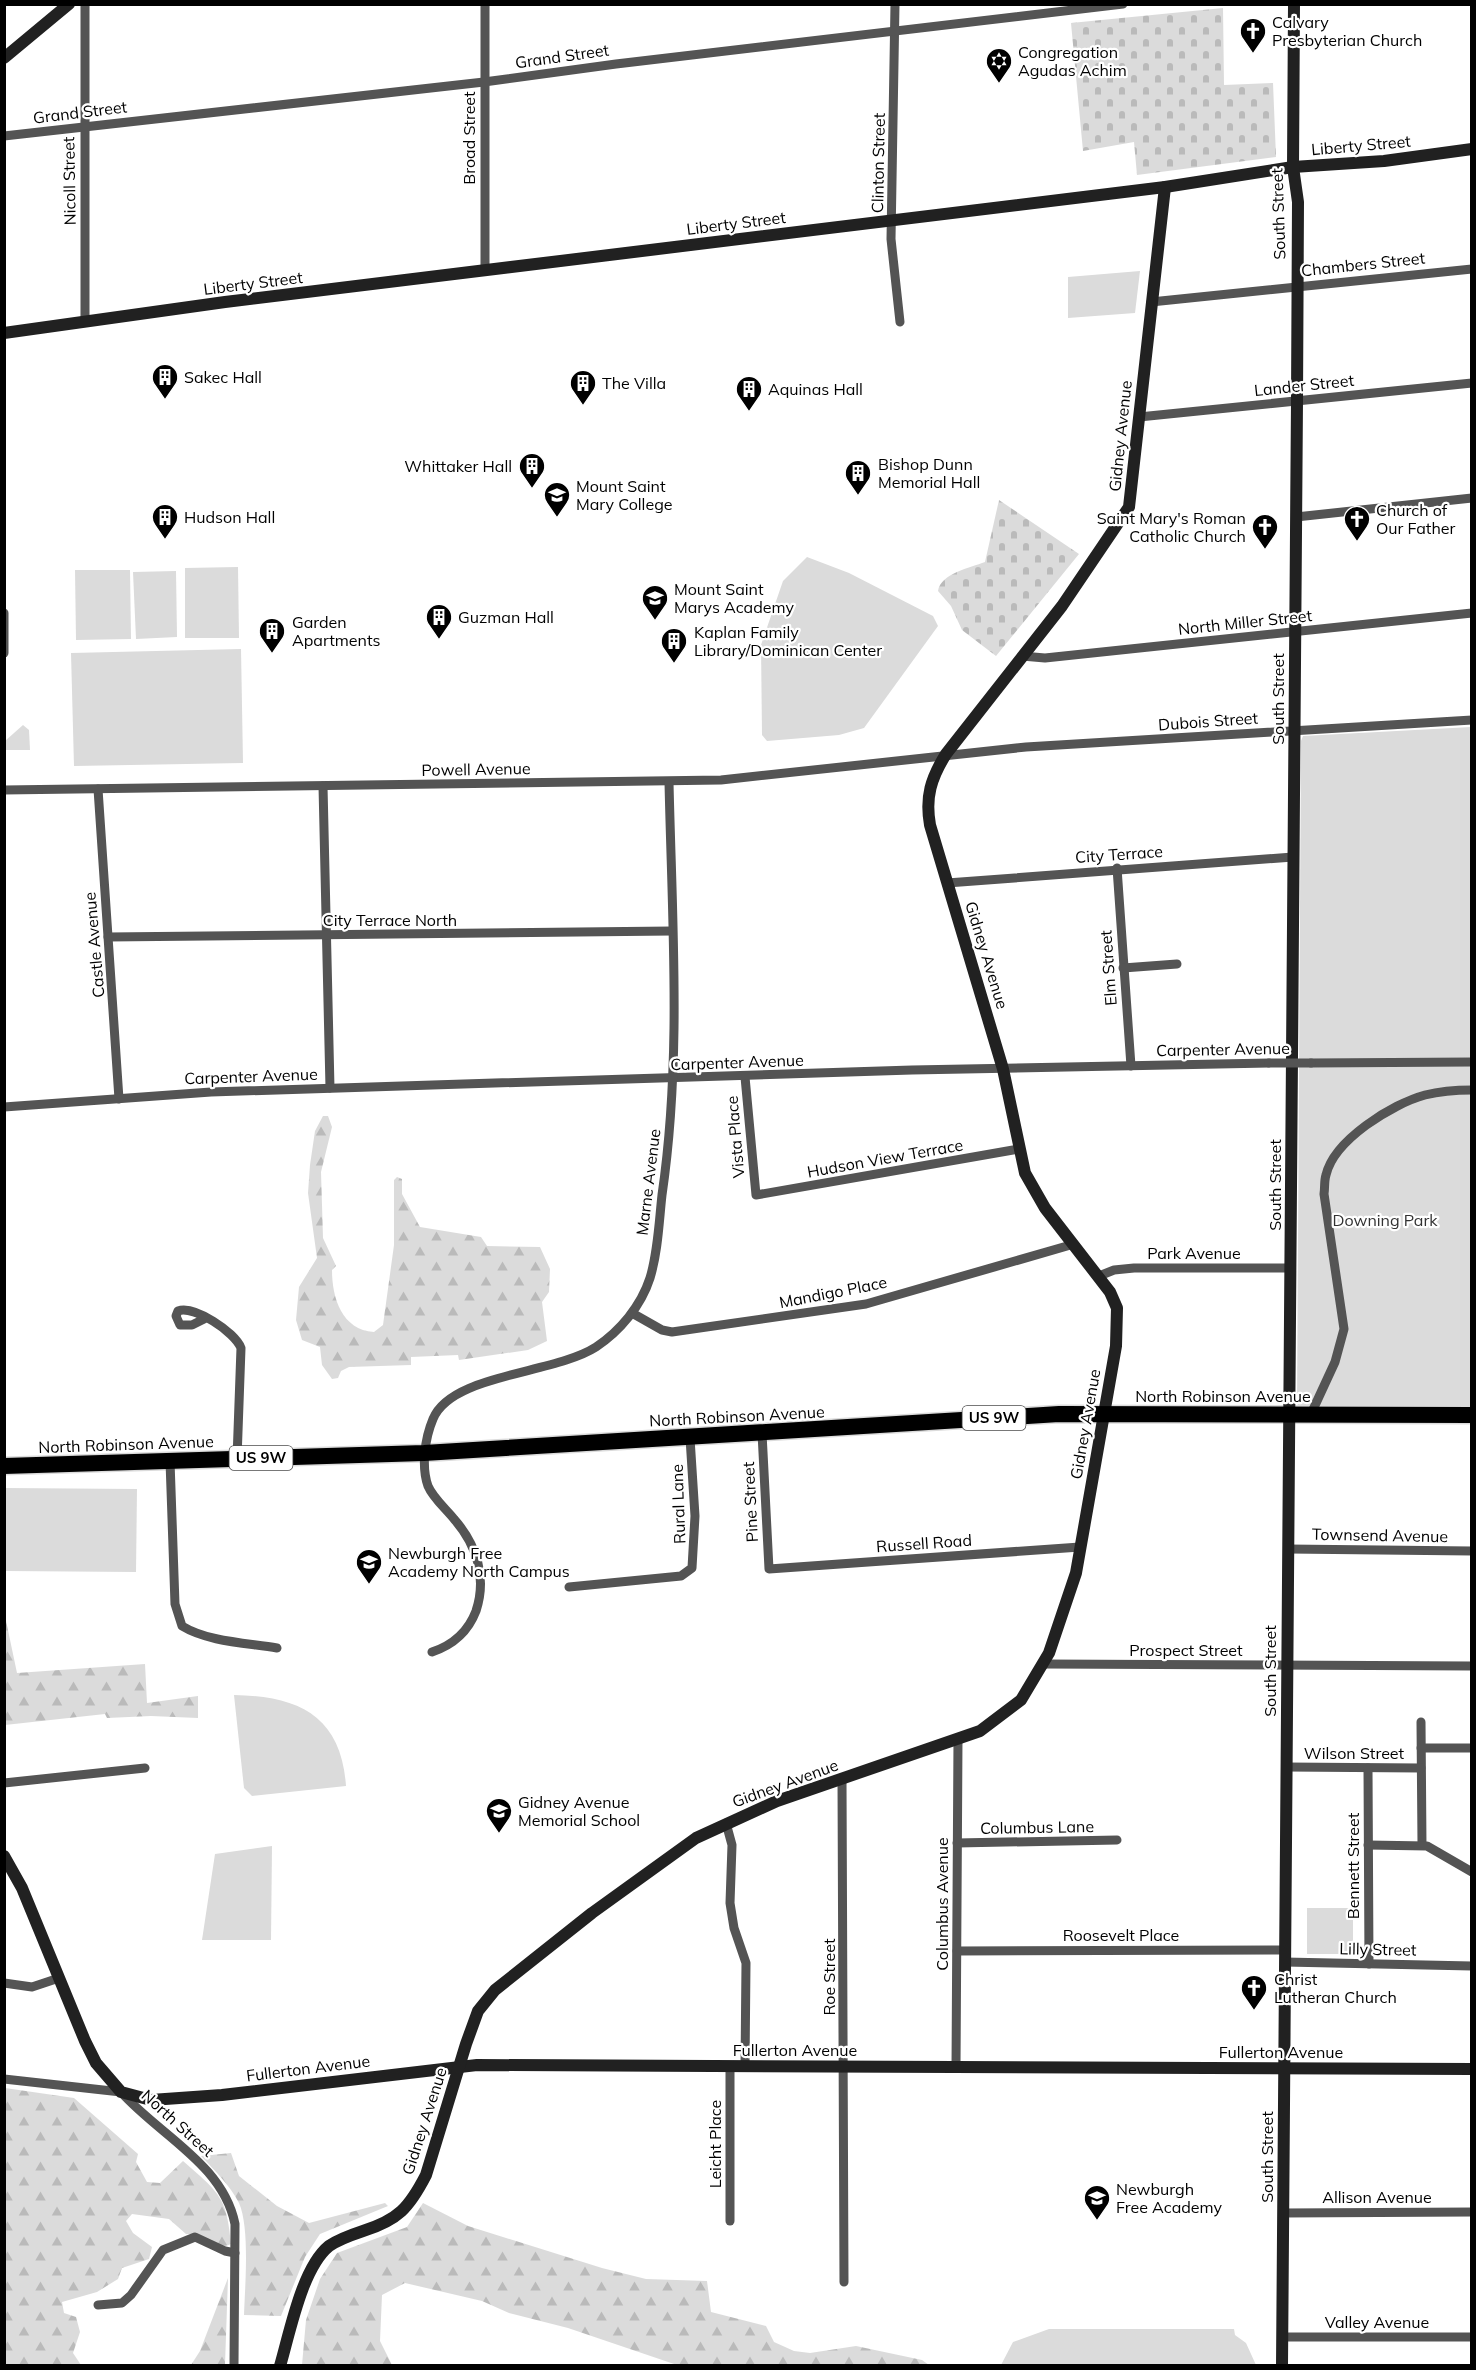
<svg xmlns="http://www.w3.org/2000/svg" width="1476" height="2370" viewBox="0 0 1476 2370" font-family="Mulish,sans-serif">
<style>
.green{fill:#dbdbdb}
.forest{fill:url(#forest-firs)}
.cemetery{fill:url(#cemetery-stones)}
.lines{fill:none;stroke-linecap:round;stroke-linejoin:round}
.highway-casing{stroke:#dbdbdb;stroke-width:19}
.street{stroke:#545454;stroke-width:9}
.secondary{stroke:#212121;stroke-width:12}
.highway{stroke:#000;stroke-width:16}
.street-bridge{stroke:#545454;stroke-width:9}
.labels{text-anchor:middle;stroke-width:4.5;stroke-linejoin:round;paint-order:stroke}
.shield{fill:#fff;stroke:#4c4c4c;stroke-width:1.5}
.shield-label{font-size:15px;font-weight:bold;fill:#000}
.poi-label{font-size:16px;fill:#000;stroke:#fff;text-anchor:start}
.street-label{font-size:16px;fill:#000;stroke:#fff}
.park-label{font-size:16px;fill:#323232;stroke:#fff}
</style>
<defs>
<pattern id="forest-firs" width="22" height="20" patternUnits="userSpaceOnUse" patternTransform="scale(1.5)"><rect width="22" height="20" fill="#dbdbdb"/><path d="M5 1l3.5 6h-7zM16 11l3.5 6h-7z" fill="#bababa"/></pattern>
<pattern id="cemetery-stones" width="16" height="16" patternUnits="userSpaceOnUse" patternTransform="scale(1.5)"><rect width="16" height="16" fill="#dbdbdb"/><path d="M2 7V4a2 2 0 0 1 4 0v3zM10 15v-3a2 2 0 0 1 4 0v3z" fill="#bababa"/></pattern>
</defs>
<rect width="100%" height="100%" fill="#fff"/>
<g class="green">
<path d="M1140,271L1135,313L1068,318V277Z"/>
<path d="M807,557L849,573L933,616L938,626L864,728L839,735L767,741L762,735L761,645L783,581Z"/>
<path d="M238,567L239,638H185V568Z"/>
<path d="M75,570H130L131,639L76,640Z"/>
<path d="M176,571L177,637L136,639L133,572Z"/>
<path d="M241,649L243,763L74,766L71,653Z"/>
<path d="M23,725L29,730L30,750H5V741Z"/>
<path d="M1471,727V1408L1301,1407L1297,1404L1301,741L1303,736Z"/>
<path d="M5,1488L137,1489L136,1572L5,1571Z"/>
<path d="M234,1695C299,1696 341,1716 346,1786L252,1796L244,1788Z"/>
<path d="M272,1846L271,1940H202L215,1854Z"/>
<rect x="1307" y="1908" width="46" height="46"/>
<path d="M1049,2329H1234L1235,2335L1246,2343L1256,2365H1001L1013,2342Z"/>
</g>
<g class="forest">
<path d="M323,1116H328L332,1127L321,1172L323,1238L336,1266L332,1270C332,1298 342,1330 374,1332L383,1325L394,1245V1180L397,1177L402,1179V1194L420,1227L481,1237L487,1246L540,1247L550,1269L549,1292L542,1302L547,1341L528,1350L459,1360L458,1355L411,1357V1365L349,1367L341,1371L338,1378L332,1379L322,1365L320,1347L302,1340L296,1320L299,1287L317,1258L308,1193L310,1165L315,1131Z"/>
<path d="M5,1616L17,1673L145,1664L147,1703L198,1696V1718L151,1716L107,1718L105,1714L5,1725Z"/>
<path d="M5,2088L74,2098L138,2154L136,2162L147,2182L160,2183L183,2161C218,2192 227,2196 231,2244L223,2247L197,2234H186L169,2219L132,2214L126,2221L133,2233L152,2247L149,2259L122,2268L118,2279L97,2292L62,2302L64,2313L76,2317L80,2332L73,2353L81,2365L5,2366Z"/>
<path d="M231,2153L239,2176L277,2206L309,2223L385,2203L388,2206L320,2234L305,2257L281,2316L244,2315C245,2286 250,2228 239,2203C230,2185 215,2171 201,2156Z"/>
<path d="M423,2203L468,2226L602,2268L646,2279L707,2281L711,2312L766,2326L774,2342L794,2351L810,2353L856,2346L922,2360L929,2365H677L568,2328L509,2313L482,2301L405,2283L382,2295L380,2341L392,2365H302L306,2320L320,2279L337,2253L407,2227Z"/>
<path d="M228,2278L225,2365H191L200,2351Z"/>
</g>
<g class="cemetery">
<path d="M1223,8L1224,85L1273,83L1276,157L1137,175L1134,142L1083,151L1071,23Z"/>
<path d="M999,500L1079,554L996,656L962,630L951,606L938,591C941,573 970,568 985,562Z"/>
</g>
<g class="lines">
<g class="highway-casing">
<path id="highway" d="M4,1466L424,1453L1059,1414L1472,1415"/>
</g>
<g class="street">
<path d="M895,4L891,239L900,322"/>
<path d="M4,136L484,82L616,64L1123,4"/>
<path d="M485,271V4"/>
<path d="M1151,302L1472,269"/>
<path d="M85,321V4"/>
<path d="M1139,417L1472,383"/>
<path d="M1296,517L1472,498"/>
<path d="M4,613V653"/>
<path d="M1022,656L1045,658L1472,613"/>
<path d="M323,786L330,1088"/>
<path d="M98,789L119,1099"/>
<path d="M4,790L721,780L1026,747L1472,720"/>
<path d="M1117,868L1131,1066"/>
<path d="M947,883L1293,857"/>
<path d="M108,937L672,931"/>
<path d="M1123,968L1177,964"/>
<path d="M1311,1063L1472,1062"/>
<path d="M745,1077L756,1195L1019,1149"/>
<path d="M4,1107L211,1092L912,1070L1269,1063"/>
<path d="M1099,1276L1114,1270L1134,1268H1291"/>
<path d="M632,1313L662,1330L672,1332L866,1304L1074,1244"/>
<path d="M206,1318L192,1325H180L176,1316L178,1311C194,1305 235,1332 241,1348L237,1459"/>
<path d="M1311,1414L1335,1362L1344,1329L1324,1194C1325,1188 1324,1181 1326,1175C1334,1140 1392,1104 1425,1095C1441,1091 1456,1090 1472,1090"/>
<path d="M762,1433L769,1569L1080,1547"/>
<path d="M170,1461L175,1604L182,1626C208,1642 248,1643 277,1648"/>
<path d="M1288,1549L1472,1551"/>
<path d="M569,1587L681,1576L692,1568L695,1516L690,1438"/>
<path d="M432,1652C453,1645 468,1632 476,1611C487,1578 477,1545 454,1519C446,1509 433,1498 428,1486C421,1466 425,1438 433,1419C451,1374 554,1374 596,1347C620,1331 641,1306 650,1278C658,1252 659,1222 662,1195C682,1058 672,920 669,782"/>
<path d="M1043,1664L1472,1666"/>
<path d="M1421,1722L1422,1845"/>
<path d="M1421,1748H1472"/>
<path d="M1286,1767L1421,1768"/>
<path d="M1368,1768L1369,1964"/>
<path d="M842,1779L844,2282"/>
<path d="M4,1783L145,1768"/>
<path d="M726,1823L732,1845L730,1903L734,1928L746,1963L745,2067"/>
<path d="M957,1843L1117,1840"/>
<path d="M1368,1845L1427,1846L1472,1872"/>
<path d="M957,1951L1285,1950"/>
<path d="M1285,1962L1472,1966"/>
<path d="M4,1983L32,1987L59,1978"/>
<path d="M730,2067V2221"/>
<path d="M956,2068L958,1739"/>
<path d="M4,2079L121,2092C159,2135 223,2164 235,2224L234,2366"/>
<path d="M1284,2213L1472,2212"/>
<path d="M98,2305L122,2303L131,2295L163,2250L195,2237L225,2251L235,2253"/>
<path d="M1282,2337H1472"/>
</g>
<g class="secondary">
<path d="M4,58L69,4"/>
<path d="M4,333L225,302L1165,187L1293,167L1384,161L1472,149"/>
<path d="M4,1856L22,1888L85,2041L96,2063L121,2092L151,2100L222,2095L477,2065L1472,2069"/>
<path d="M280,2366C290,2332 302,2268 329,2246C339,2239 351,2235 363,2231C398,2220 409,2208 426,2175L466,2044L478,2011L495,1990L592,1913L696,1838L777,1801L980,1731L1021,1700L1049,1653L1076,1573L1116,1346L1117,1308L1110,1292L1045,1208L1025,1173L1003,1069L930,825C925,797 931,778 946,754L1062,606L1129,507L1165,187"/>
<path d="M1282,2366L1297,401L1298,202L1293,167L1294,4"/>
</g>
<use href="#highway" class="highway"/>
<path class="street-bridge" d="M1269,1063H1311"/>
</g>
<defs>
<g id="church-pin" transform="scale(1.35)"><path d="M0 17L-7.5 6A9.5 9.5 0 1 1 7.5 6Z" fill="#000" stroke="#fff"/><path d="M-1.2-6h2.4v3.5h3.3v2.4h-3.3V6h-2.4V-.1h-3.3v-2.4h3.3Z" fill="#fff"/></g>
<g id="synagogue-pin" transform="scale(1.35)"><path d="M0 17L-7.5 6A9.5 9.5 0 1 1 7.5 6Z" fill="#000" stroke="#fff"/><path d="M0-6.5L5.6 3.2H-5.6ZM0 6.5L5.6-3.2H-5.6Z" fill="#fff"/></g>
<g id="building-pin" transform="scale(1.35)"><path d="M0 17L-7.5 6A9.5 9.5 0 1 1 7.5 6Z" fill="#000" stroke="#fff"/><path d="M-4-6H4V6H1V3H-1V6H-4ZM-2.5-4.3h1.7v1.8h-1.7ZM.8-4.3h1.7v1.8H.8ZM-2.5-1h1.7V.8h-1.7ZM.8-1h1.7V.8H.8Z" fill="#fff"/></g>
<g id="university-pin" transform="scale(1.35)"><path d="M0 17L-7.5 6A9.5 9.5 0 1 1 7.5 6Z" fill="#000" stroke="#fff"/><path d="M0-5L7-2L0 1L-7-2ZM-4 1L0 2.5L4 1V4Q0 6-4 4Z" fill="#fff"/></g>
<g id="school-pin" transform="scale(1.35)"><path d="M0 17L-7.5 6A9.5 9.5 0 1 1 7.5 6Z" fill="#000" stroke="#fff"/><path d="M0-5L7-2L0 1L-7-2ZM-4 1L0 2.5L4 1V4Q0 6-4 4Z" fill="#fff"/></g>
</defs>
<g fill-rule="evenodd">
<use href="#church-pin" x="1253" y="31"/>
<use href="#synagogue-pin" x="999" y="61"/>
<use href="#building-pin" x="165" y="377"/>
<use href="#building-pin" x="583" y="383"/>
<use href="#building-pin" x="749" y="389"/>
<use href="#building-pin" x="532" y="466"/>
<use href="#building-pin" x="858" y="473"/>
<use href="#university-pin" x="557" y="495"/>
<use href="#building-pin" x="165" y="517"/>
<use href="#church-pin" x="1357" y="519"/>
<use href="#church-pin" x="1265" y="527"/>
<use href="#school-pin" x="655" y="598"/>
<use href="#building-pin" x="439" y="617"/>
<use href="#building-pin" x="272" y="631"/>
<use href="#building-pin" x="674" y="641"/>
<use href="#school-pin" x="369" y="1562"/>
<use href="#school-pin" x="499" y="1811"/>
<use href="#church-pin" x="1254" y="1988"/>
<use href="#school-pin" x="1097" y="2198"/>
</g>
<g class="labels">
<g class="shield">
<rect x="962.5" y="1406" width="63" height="24" rx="4.5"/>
<rect x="229.5" y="1446" width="63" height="24" rx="4.5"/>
</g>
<g class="shield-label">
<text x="994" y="1423">US 9W</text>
<text x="261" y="1463">US 9W</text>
</g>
<g class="poi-label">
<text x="1272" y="28">Calvary<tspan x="1272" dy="18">Presbyterian Church</tspan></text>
<text x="1018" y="58">Congregation<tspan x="1018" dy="18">Agudas Achim</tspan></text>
<text x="184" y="383">Sakec Hall</text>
<text x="602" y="389">The Villa</text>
<text x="768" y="395">Aquinas Hall</text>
<text x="878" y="470">Bishop Dunn<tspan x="878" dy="18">Memorial Hall</tspan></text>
<text x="512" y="472" text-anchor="end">Whittaker Hall</text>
<text x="576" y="492">Mount Saint<tspan x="576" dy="18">Mary College</tspan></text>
<text x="1376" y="516">Church of<tspan x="1376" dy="18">Our Father</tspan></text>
<text x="184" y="523">Hudson Hall</text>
<text x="1246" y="524" text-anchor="end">Saint Mary's Roman<tspan x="1246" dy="18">Catholic Church</tspan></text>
<text x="674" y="595">Mount Saint<tspan x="674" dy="18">Marys Academy</tspan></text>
<text x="458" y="623">Guzman Hall</text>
<text x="292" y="628">Garden<tspan x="292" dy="18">Apartments</tspan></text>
<text x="694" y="638">Kaplan Family<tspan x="694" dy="18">Library/Dominican Center</tspan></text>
<text x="388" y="1559">Newburgh Free<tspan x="388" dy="18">Academy North Campus</tspan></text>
<text x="518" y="1808">Gidney Avenue<tspan x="518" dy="18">Memorial School</tspan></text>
<text x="1274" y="1985">Christ<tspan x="1274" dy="18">Lutheran Church</tspan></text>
<text x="1116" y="2195">Newburgh<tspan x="1116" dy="18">Free Academy</tspan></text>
</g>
<g class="street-label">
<text transform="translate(562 56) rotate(-8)" y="6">Grand Street</text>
<text transform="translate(80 112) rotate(-7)" y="6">Grand Street</text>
<text transform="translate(469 138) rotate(-90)" y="6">Broad Street</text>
<text transform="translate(1361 145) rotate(-5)" y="6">Liberty Street</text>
<text transform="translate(878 163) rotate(-89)" y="6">Clinton Street</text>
<text transform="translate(69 181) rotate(-91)" y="6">Nicoll Street</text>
<text transform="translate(1278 214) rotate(-92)" y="6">South Street</text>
<text transform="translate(736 223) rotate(-7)" y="6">Liberty Street</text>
<text transform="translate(1363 264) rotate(-6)" y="6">Chambers Street</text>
<text transform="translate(253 283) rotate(-7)" y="6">Liberty Street</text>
<text transform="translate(1304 385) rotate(-6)" y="6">Lander Street</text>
<text transform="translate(1120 436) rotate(-84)" y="6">Gidney Avenue</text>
<text transform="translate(1245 622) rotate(-6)" y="6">North Miller Street</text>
<text transform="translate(1278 699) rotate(-90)" y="6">South Street</text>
<text transform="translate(1208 721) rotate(-4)" y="6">Dubois Street</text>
<text transform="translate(476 769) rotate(-1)" y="6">Powell Avenue</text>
<text transform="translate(1119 854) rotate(-4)" y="6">City Terrace</text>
<text x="390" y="926">City Terrace North</text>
<text transform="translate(94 945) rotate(-95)" y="6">Castle Avenue</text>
<text transform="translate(987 955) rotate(73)" y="6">Gidney Avenue</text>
<text transform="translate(1108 968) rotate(-94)" y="6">Elm Street</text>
<text transform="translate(1223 1049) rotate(-1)" y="6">Carpenter Avenue</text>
<text transform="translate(737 1062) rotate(-2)" y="6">Carpenter Avenue</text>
<text transform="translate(251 1076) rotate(-2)" y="6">Carpenter Avenue</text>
<text transform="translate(735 1137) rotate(-95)" y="6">Vista Place</text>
<text transform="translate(885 1158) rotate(-10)" y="6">Hudson View Terrace</text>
<text transform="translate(648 1182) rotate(-83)" y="6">Marne Avenue</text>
<text transform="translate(1275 1185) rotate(-90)" y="6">South Street</text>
<text x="1194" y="1259">Park Avenue</text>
<text transform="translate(833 1292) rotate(-11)" y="6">Mandigo Place</text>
<text x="1223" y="1402">North Robinson Avenue</text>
<text transform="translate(737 1416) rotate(-3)" y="6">North Robinson Avenue</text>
<text transform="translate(1085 1424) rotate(-80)" y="6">Gidney Avenue</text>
<text transform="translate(126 1444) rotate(-2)" y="6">North Robinson Avenue</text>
<text transform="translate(750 1502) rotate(-93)" y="6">Pine Street</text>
<text transform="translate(678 1504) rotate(-92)" y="6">Rural Lane</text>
<text transform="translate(1380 1535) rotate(1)" y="6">Townsend Avenue</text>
<text transform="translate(924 1543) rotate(-4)" y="6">Russell Road</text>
<text x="1186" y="1656">Prospect Street</text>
<text transform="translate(1270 1671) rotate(-90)" y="6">South Street</text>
<text x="1354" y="1759">Wilson Street</text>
<text transform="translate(785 1783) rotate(-20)" y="6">Gidney Avenue</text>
<text transform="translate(1037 1827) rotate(-1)" y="6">Columbus Lane</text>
<text transform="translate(1353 1866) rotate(-90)" y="6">Bennett Street</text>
<text transform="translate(942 1904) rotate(-90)" y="6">Columbus Avenue</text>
<text x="1121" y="1941">Roosevelt Place</text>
<text transform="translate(1378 1949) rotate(1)" y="6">Lilly Street</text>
<text transform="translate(829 1977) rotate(-90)" y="6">Roe Street</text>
<text x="795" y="2056">Fullerton Avenue</text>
<text x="1281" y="2058">Fullerton Avenue</text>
<text transform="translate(308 2068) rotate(-7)" y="6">Fullerton Avenue</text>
<text transform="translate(424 2121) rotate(-72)" y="6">Gidney Avenue</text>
<text transform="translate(178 2123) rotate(42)" y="6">North Street</text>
<text transform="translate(715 2144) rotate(-90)" y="6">Leicht Place</text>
<text transform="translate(1267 2157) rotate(-90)" y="6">South Street</text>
<text x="1377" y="2203">Allison Avenue</text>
<text x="1377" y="2328">Valley Avenue</text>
</g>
<g class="park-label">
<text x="1385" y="1226">Downing Park</text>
</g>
</g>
<rect width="1476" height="2370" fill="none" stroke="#000000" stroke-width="12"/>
</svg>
